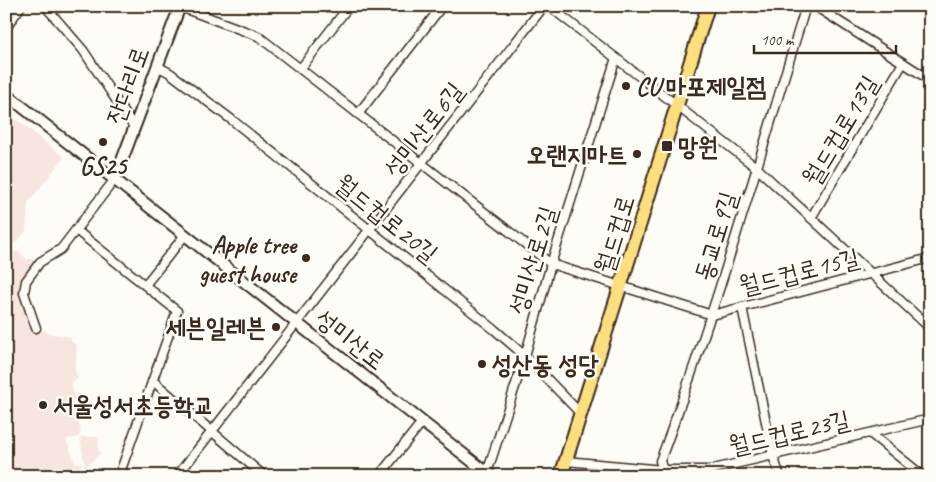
<svg xmlns="http://www.w3.org/2000/svg" width="936" height="482" viewBox="0 0 936 482" font-family="Caveat,'Poor Story',sans-serif">
<style>
.built{fill:#f7e5e0}
.lines{fill:none;stroke-linecap:round;stroke-linejoin:round}
.minor-casing{stroke:#3b2a1e;stroke-width:11}
.tertiary-casing{stroke:#3b2a1e;stroke-width:14}
.primary-casing{stroke:#3b2a1e;stroke-width:16}
.minor{stroke:#fdfcf7;stroke-width:8}
.tertiary{stroke:#fdfcf7;stroke-width:10}
.primary{stroke:#fddf80;stroke-width:12}
.poi-dot{fill:#3b2a1e;stroke:#fdfcf7;stroke-width:2}
.labels{text-anchor:middle;stroke-width:5;stroke-linejoin:round;paint-order:stroke}
.street-label{font-size:25px;fill:#3b2a1e;stroke:#fdfcf7}
.poi-label{font-size:25px;font-weight:bold;fill:#3b2a1e;stroke:#fdfcf7;text-anchor:start}
</style>
<rect width="100%" height="100%" fill="#fdfcf7"/>
<filter id="ink" filterUnits="userSpaceOnUse"><feTurbulence type="fractalNoise" baseFrequency=".02" numOctaves="2"/><feDisplacementMap in="SourceGraphic" scale="10" xChannelSelector="R" yChannelSelector="G"/><feConvolveMatrix kernelMatrix="1 2 1 2 8 2 1 2 1" color-interpolation-filters="sRGB"/></filter>
<g filter="url(#ink)">
<g class="built">
<path d="M6,111L64,157L28,203L26,231L9,251L19,252L27,259H39L22,278L20,295L32,327L42,331L45,330L47,333L71,337V341L77,346L75,371L78,379L71,382L75,398L79,396V424L81,432L78,437L66,439L75,463H83L73,476H6Z"/>
<path d="M80,437H99L98,449L100,453L85,468Z"/>
</g>
<g class="lines">
<g class="minor-casing">
<g id="minor">
<path d="M45,6L83,50L134,127"/>
<path d="M178,6L258,36L551,264L712,315L930,258"/>
<path d="M549,6L757,168L930,328"/>
<path d="M815,6L930,80"/>
<path d="M6,28L21,6"/>
<path d="M157,66L170,73L232,120L495,330L525,356L581,414"/>
<path d="M301,68L349,6"/>
<path d="M358,114L442,6"/>
<path d="M811,218L903,63"/>
<path d="M76,230L177,311L121,470L127,476"/>
<path d="M145,285L185,235"/>
<path d="M742,307L773,456L780,476"/>
<path d="M36,328L24,293L26,281L40,262L61,249L115,179"/>
<path d="M153,381L264,476"/>
<path d="M871,434L923,476"/>
<path d="M566,461L663,470H709L930,419"/>
<path d="M177,476L544,6"/>
<path d="M379,476L422,422"/>
<path d="M486,476L525,356L551,264L616,58"/>
<path d="M661,476L663,470L660,461C716,312 759,158 806,6"/>
</g>
</g>
<g class="tertiary-casing">
<g id="tertiary">
<path d="M6,94L491,476"/>
<path d="M115,179L180,6"/>
</g>
</g>
<g class="primary-casing">
<path id="primary" d="M561,476L708,6"/>
</g>
<use href="#minor" class="minor"/>
<use href="#tertiary" class="tertiary"/>
<use href="#primary" class="primary"/>
</g>
</g>
<g class="poi-dot">
<circle cx="626" cy="86" r="5"/>
<circle cx="103" cy="142" r="5"/>
<rect x="661" y="140" width="12" height="12" rx="2.5"/>
<circle cx="637" cy="154" r="5"/>
<circle cx="306" cy="258" r="5"/>
<circle cx="276" cy="327" r="5"/>
<circle cx="482" cy="364" r="5"/>
<circle cx="43" cy="405" r="5"/>
</g>
<g class="labels">
<g class="street-label">
<text transform="translate(127 85) rotate(-70)" y="9">잔다리로</text>
<text transform="translate(423 129) rotate(-52)" y="9">성미산로6길</text>
<text transform="translate(840 130) rotate(-59)" y="9">월드컵로13길</text>
<text transform="translate(387 218) rotate(39)" y="9">월드컵로20길</text>
<text transform="translate(614 234) rotate(-73)" y="9">월드컵로</text>
<text transform="translate(715 236) rotate(-73)" y="9">동교로9길</text>
<text transform="translate(532 260) rotate(-73)" y="9">성미산로2길</text>
<text transform="translate(799 271) rotate(-14)" y="9">월드컵로15길</text>
<text transform="translate(351 339) rotate(38)" y="9">성미산로</text>
<text transform="translate(789 432) rotate(-13)" y="9">월드컵로23길</text>
</g>
<g class="poi-label">
<text x="636" y="95">CU 마포제일점</text>
<text x="678" y="155">망원</text>
<text x="627" y="163" text-anchor="end">오랜지마트</text>
<text x="103" y="174" text-anchor="middle">GS25</text>
<text x="296" y="253" text-anchor="end">Apple tree<tspan x="296" dy="29">guest house</tspan></text>
<text x="266" y="336" text-anchor="end">세븐일레븐</text>
<text x="492" y="373">성산동 성당</text>
<text x="53" y="414">서울성서초등학교</text>
</g>
</g>
<rect width="936" height="482" fill="none" stroke="#fdfcf7" stroke-width="25"/>
<rect x="12" y="12" width="911" height="457" fill="none" stroke="#3b2a1e" stroke-width="2" filter="url(#ink)"/>
<path d="M754 45v8h142v-8" fill="none" stroke="#3b2a1e" stroke-width="2.5"/>
<text x="761" y="45" font-size="15" fill="#3b2a1e" stroke="#fdfcf7" stroke-width="4" paint-order="stroke">100 m</text>
</svg>
